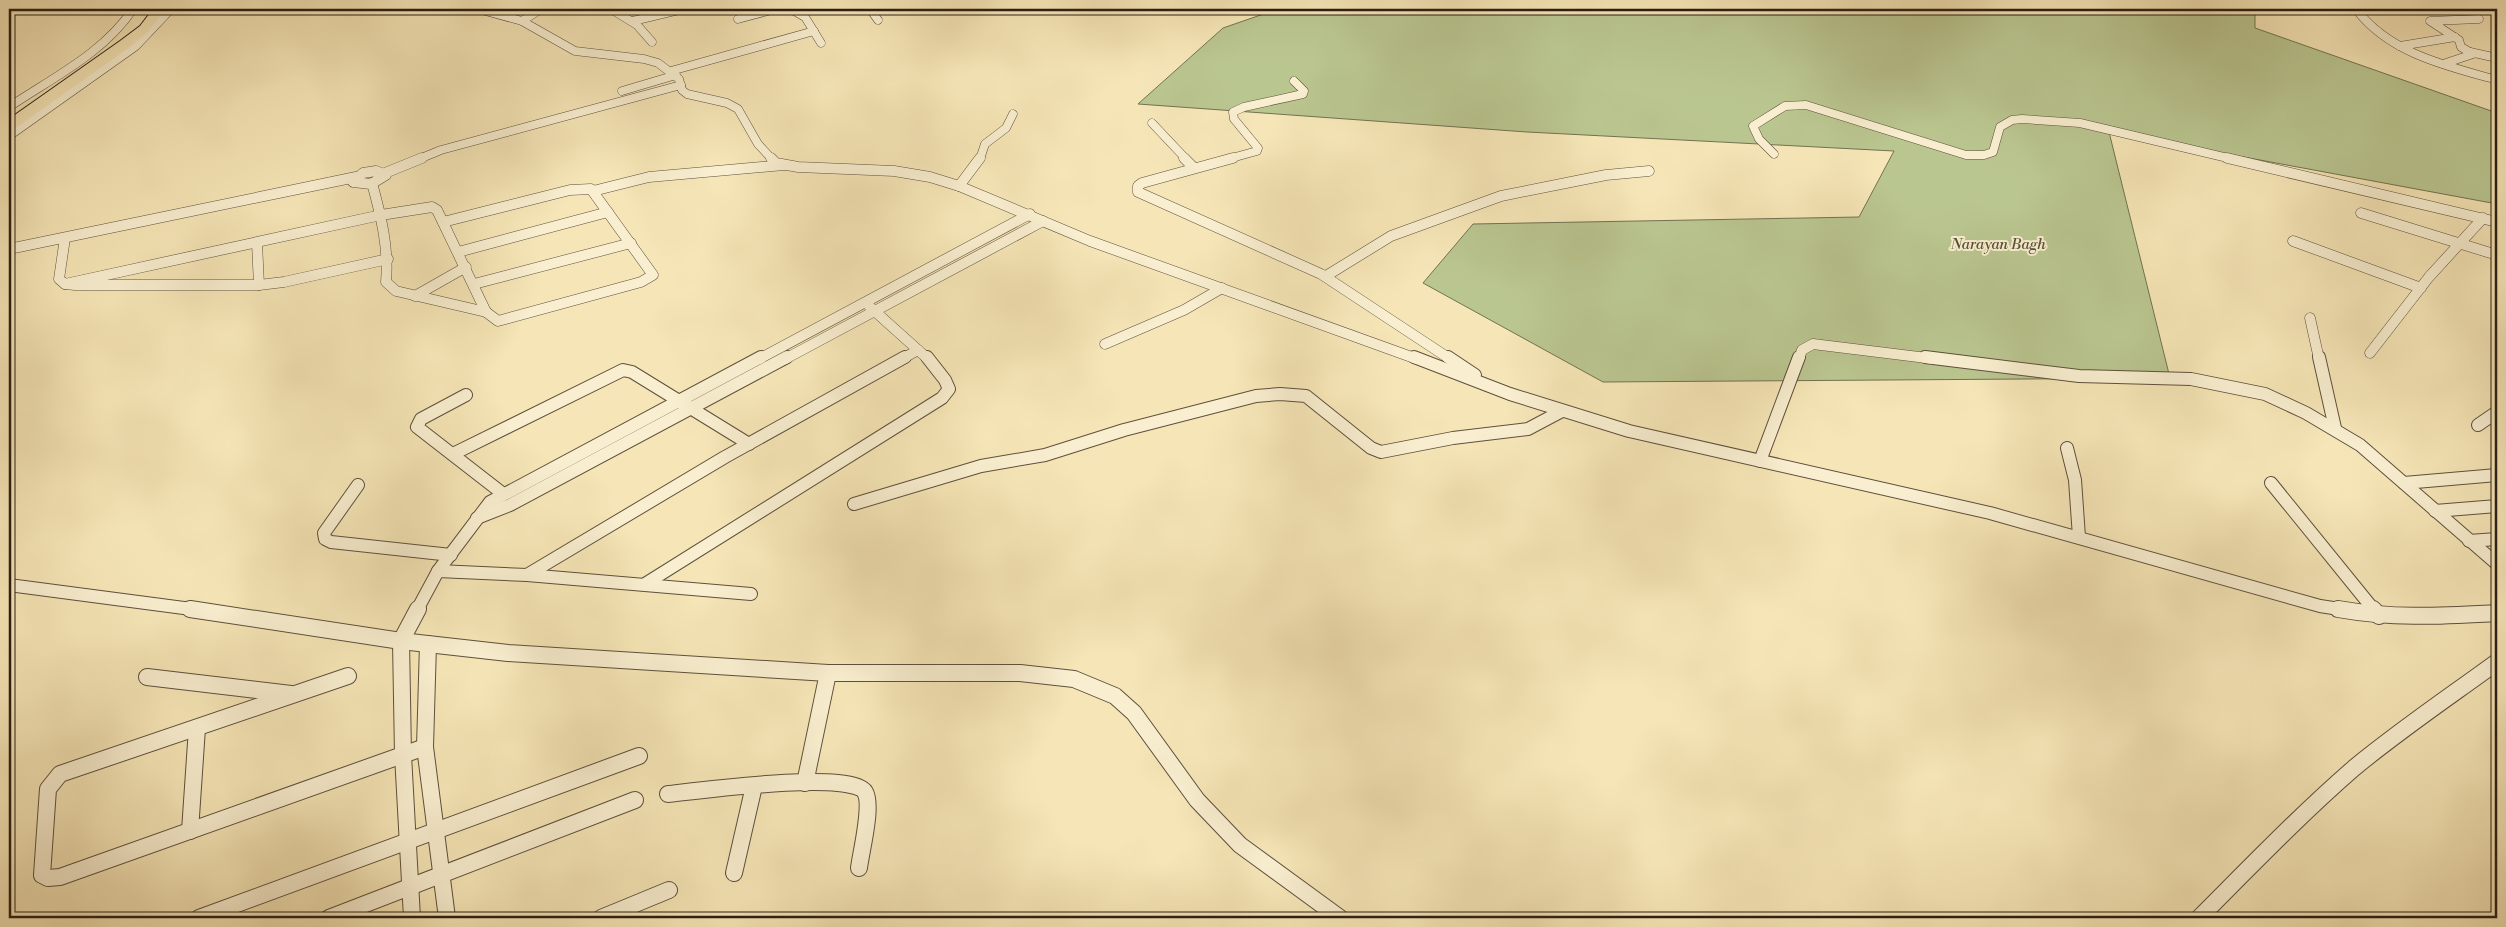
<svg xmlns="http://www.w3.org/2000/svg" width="2506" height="927" viewBox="0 0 2506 927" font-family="'Libre Bodoni',serif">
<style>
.green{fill:#bac690;stroke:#727252}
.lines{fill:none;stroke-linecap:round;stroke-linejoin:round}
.minor-far3-casing{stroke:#5e503c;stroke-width:9}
.minor-far2-casing{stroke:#5e503c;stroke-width:11}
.minor-far1-casing{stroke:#5e503c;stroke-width:14}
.minor-casing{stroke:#5e503c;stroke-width:18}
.trunk-casing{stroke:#2b1e13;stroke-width:2}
.minor-far3{stroke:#f9efd0;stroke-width:8}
.minor-far2{stroke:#f9efd0;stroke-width:10}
.minor-far1{stroke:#f9efd0;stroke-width:12}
.minor{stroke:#f9efd0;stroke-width:16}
.trunk{fill:#f6e6b7;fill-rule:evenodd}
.labels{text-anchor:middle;stroke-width:4;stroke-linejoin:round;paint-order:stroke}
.far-park-label{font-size:15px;font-style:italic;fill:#565038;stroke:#f9efd0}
</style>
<rect width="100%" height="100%" fill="#f6e6b7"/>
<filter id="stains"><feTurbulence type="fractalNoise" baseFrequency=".004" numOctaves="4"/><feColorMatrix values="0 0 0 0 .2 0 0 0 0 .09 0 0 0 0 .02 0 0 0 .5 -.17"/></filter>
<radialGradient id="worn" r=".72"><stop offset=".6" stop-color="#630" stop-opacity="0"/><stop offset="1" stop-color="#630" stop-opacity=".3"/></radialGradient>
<path class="green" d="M1278,9H2255V28L2497,113V204L2109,132L2170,378L1603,382L1423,283L1473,224L1859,217L1894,151L1527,132L1138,104L1223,28Z"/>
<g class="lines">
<g class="minor-far3-casing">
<g id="minor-far3">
<path d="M478,9L522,21L575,51L644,59L658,63L679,79L682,90L687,94L727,103L738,109L758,144L772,159"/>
<path d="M611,9L637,25L652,42"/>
<path d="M791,9L805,17L821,43"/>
<path d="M870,9L878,20"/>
<path d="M2356,9C2389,53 2446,66 2497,80"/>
<path d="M1231,10L1238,9"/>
<path d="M738,19L775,9"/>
<path d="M522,21L541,9"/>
<path d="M633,21L683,9"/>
<path d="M2400,46L2455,37"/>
<path d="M2470,52L2497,58"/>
<path d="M2443,64L2473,54L2461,47L2459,40L2430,21L2479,19"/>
<path d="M671,71L814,31"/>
<path d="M622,91L676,75"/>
<path d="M9,107C52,78 104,53 133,9"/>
<path d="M1152,123L1186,159"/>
<path d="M9,136L136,46L171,9"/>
<path d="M1774,154L1759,139L1753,126L1785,106L1806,105L1966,155H1984L1993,152L2000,127L2012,120L2022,119L2080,123L2232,159"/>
<path d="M419,159L441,150L681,85"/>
<path d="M980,159L985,144L1006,128L1013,114"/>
<path d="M1228,159L1257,151L1258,148L1234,119L1233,112L1244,107L1303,94L1304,91L1294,81"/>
</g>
</g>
<g class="minor-far2-casing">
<g id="minor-far2">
<path d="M771,158L776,163L798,167L894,171L930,177L959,186L1090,241L1417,359"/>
<path d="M1184,158L1194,168"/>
<path d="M1233,158L1142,183L1138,186V192L1321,274L1450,359"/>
<path d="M2227,158L2497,222"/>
<path d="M376,171L386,175L371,184L353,182L363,173Z"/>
<path d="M385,173L422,158"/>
<path d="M372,183C381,216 389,248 386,282L396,291L486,312L498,321L641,282L653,275L591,189L570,190L443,222"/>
<path d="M959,186L980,158"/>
<path d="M593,191L649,177L784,165"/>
<path d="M2361,213L2497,255"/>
<path d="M65,238L59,279L65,284L75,285H259L284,282L388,259"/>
<path d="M2293,241L2421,288"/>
<path d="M257,243L259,285"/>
<path d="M9,249L356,177"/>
<path d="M458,252L608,212"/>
<path d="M1326,276L1391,236L1501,196L1606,175L1649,171"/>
<path d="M65,284L381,215L432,207L437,210L486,312"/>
<path d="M474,284L631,243"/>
<path d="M415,296L466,267"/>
<path d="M869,306L928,359"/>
<path d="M2310,318L2319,359"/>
<path d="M1105,344L1184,310L1222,288"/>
<path d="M2370,353L2429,277L2483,218"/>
<path d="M759,359L1030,214"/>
<path d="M785,359L1043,221"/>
<path d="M902,359L918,350"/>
<path d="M1799,359L1802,350L1813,344L1935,359"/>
</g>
</g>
<g class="minor-far1-casing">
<g id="minor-far1">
<path d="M1414,357L1510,394L1629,431L1990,513L2320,606L2346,610"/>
<path d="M1448,357L1475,375"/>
<path d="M1925,357L2079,376L2191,379L2265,394L2306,413L2360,445L2497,564"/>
<path d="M2319,357L2335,428"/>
<path d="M466,395L421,419L417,427L502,493"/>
<path d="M2478,425L2497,412"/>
<path d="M2067,448L2075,480L2079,537"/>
<path d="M453,454L623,370L632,372L749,444"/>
<path d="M1760,461L1799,357"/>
<path d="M2271,483L2374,610"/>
<path d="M2404,483L2497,475"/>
<path d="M358,485L324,533L325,539L331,542L451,555"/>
<path d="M854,504L981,466L1045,455L1124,430L1256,396L1280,394L1306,396L1371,448L1381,452L1453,438L1528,429L1562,411"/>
<path d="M2435,511L2497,506"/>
<path d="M477,518L510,505L787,357"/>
<path d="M2469,541L2497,539"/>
<path d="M438,571L527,575L751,594"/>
<path d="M527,575L725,457L905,357"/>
<path d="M645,584L942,398L949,389L945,380L927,357"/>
<path d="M9,585L199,610"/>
<path d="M417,610L438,571L490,502L761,357"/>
</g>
</g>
<g class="minor-casing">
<g id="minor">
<path d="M190,609L401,641L508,653L828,673H1020L1074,679L1115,696L1134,713L1197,800L1240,845L1340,918"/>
<path d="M2338,609C2395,619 2440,616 2497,613"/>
<path d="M2373,609L2379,616"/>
<path d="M428,644L425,747L447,918"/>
<path d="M348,676L60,774L48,789L42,875L48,878L60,877L425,747"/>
<path d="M147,677L291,694"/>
<path d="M805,783L828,673"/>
<path d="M668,794C696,791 852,770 865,792C873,806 861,851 859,868"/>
<path d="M190,831L197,728"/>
<path d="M734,873L754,786"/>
<path d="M199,918L639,756"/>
<path d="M329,918L635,800"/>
<path d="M412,918L403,755L401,641L418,609"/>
<path d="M601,918L669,890"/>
<path d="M2199,918C2250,867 2300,815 2354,768C2400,730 2449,697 2497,662"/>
</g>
</g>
<g class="trunk-casing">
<path id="trunk" d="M153,9H165L148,32L130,47L14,129L9,130V119L120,41L140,26Z"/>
</g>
<use href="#minor-far3" class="minor-far3"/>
<use href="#minor-far2" class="minor-far2"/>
<use href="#minor-far1" class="minor-far1"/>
<use href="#minor" class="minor"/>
<use href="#trunk" class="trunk"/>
</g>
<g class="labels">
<g class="far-park-label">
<text x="1998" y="249">Narayan Bagh</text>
</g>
</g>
<rect width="2506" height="927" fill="none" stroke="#f6e6b7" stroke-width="30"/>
<rect x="10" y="10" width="2486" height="907" fill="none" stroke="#2b1e13" stroke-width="2.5"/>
<rect x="15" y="15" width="2476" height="897" fill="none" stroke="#2b1e13"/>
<rect width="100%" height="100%" filter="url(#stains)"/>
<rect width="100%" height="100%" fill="url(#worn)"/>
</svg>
